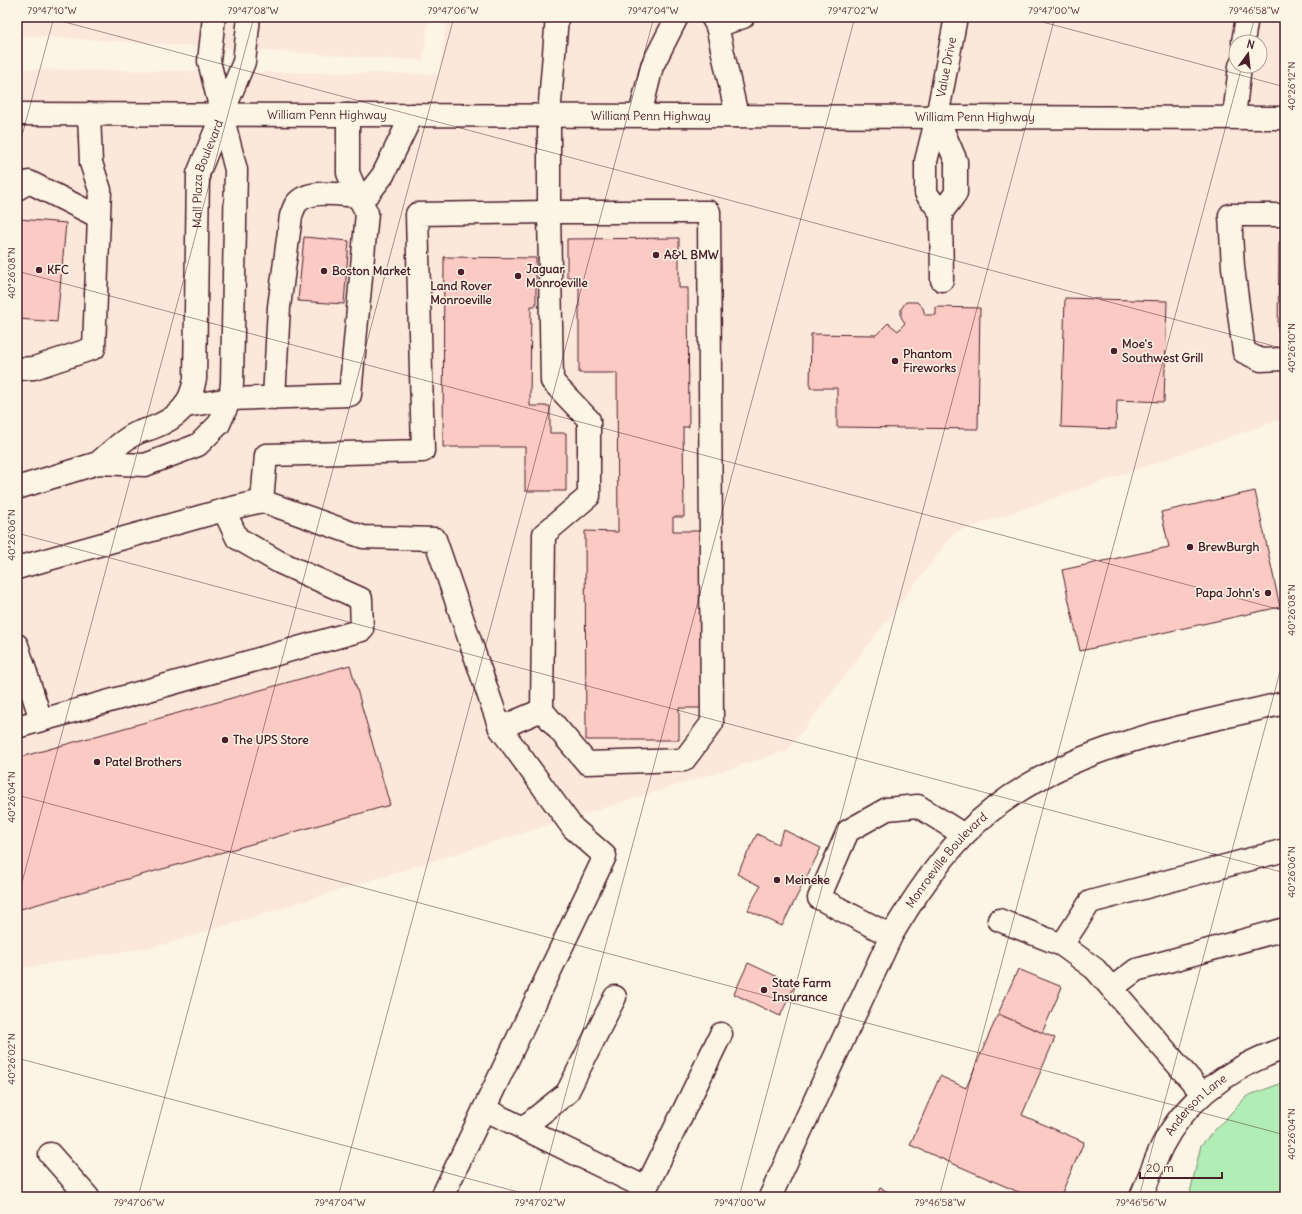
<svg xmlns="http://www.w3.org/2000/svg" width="1302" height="1214" viewBox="0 0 1302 1214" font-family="Delius,sans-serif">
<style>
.built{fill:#fce8db;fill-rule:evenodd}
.green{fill:#b0eeb5;stroke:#7d8670}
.building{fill:#fbcac4;stroke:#4a1f2b}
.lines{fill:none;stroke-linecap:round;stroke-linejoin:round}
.minor-casing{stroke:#4a1f2b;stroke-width:25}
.major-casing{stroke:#4a1f2b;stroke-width:25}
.highway-casing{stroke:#4a1f2b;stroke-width:25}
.minor{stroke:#fcf5e5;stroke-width:22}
.major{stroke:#fcf5e5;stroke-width:22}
.highway{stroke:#fcf5e5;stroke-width:22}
.ticks{fill:none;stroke:#4a1f2b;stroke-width:1;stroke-opacity:0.45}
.poi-dot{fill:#4a1f2b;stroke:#fcf5e5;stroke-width:1.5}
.labels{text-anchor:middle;stroke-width:3;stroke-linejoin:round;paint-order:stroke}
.street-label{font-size:12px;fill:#4a1f2b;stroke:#fcf5e5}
.poi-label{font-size:12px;font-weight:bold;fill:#4a1f2b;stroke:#fcf5e5;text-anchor:start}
.neatline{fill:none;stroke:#4a1f2b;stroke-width:1.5}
.ticks-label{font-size:10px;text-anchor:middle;fill:#4a1f2b}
</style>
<rect width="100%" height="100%" fill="#fcf5e5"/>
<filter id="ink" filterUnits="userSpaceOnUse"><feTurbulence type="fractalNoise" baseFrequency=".025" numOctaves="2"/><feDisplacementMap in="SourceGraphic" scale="8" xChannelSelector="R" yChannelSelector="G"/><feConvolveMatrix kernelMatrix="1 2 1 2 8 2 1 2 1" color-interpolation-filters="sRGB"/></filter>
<g filter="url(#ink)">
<g class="built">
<path d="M17,17H429L423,61L17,35Z"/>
<path d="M447,17H1285V418L954,533L787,751L163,945L17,969V69L439,74ZM1236,42H1260V66H1236Z"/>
</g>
<path class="green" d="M1285,1082V1197H1189L1201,1145L1247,1096Z"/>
<g class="building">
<path d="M19,219L66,223L57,322L19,319L20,302H17Z"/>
<path d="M304,237L349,241L344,304L298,301Z"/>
<path d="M679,238V288H688L689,427H683L684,517H673V531H702L703,708H679V740H586L585,531L618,532L617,373H579V277H567V239Z"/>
<path d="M1279,242H1285V332L1278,331Z"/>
<path d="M444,257L536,258V306H531L530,406H550V433H566V491H525V447H443Z"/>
<path d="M1065,298L1167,301L1164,402L1117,400L1116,429L1061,427Z"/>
<path d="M906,302H917L923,308L925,315H936V307L980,308L978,429L837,427V388H810L811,334L876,335L888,323L898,331L905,323L901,317V309Z"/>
<path d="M1255,491L1280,607L1080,651L1062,570L1169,547L1161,512Z"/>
<path d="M350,665L390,805L17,910V758Z"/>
<path d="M784,830L821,848L782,926L748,910L760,886L737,874L757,834L778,844Z"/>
<path d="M748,963L795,985L780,1016L734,994Z"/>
<path d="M1018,969L1062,987L1042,1033L998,1014Z"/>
<path d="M998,1014L1055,1038L1022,1115L1084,1142L1060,1197H1030L910,1145L940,1076L966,1088Z"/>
<path d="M880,1188L899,1197H876Z"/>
</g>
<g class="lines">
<g class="minor-casing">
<g id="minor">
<path d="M214,17L209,61L222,115"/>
<path d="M712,17L717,26L737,116"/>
<path d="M717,26L743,17"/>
<path d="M1243,42L1247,17"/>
<path d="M222,115L244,62L249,17"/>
<path d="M348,115V173L358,196L369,193L383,175L412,115"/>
<path d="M640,115L652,66L677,17"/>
<path d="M937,117L956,161V193L941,213"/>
<path d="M1234,117L1240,66"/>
<path d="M17,189L29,182L99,217"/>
<path d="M1285,215H1230L1233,267L1244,352L1261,360L1285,359"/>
<path id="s1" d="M942,280L941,213L926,193V161L937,117L956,17"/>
<path d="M17,369L34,368L94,348L100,190L91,163L89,114"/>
<path d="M186,406L230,399L350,395L367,213L358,196C340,195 308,188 296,204C294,207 292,213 291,216L279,307L274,398"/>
<path d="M262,501L363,537L435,539L500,728"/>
<path d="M224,510L262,501L266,455L423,451L417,214L549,212L552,381L589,420V496L544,534L542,710"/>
<path d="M17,568L224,510L237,538L279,562L361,599L362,630L17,727"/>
<path d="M17,645L41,720"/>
<path d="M999,920L1062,945L1095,969L1202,1093"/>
<path d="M891,936L819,898L848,831L887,809L918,806L964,835"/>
<path d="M1062,945L1090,902L1285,850"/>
<path d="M1112,988L1136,970L1285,929"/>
<path d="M484,1109L646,1188L721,1034"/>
<path d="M523,1128L567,1093L615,997"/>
<path d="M50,1154L88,1197"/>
<path d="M442,1197L605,856L573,828L500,728L542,710L587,763L684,760L712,723L709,212H549V115L557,17"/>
<path id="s2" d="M1141,1197C1148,1180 1154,1163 1162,1146C1188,1096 1234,1066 1285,1048"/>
</g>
</g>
<g class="major-casing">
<g id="major">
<path id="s3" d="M98,463C110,453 122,440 135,434C140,431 147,430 152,428C178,418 190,406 195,379L198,174L222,115"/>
<path d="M17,488L98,463L145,465L198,445L219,424L230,399L232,383L236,170L222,115"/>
<path id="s4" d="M770,1197L891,936C912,900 935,866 963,836C1047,749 1173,729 1285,703"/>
</g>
</g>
<g class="highway-casing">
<g id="highway">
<path id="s5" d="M17,114L1285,118"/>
</g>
</g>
<use href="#minor" class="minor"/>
<use href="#major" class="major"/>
<use href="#highway" class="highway"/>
</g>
</g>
<path class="ticks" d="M46,17L1285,349M1024,17L1285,87M1248,42L1255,17M17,154L54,17M17,271L1285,611M17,533L1285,873M17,795L1285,1135M17,901L254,17M17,1058L537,1197M138,1197L454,17M338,1197L654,17M538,1197L855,17M739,1197L1055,17M939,1197L1242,66M1139,1197L1285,653"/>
<g class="poi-dot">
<circle cx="656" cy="255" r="4"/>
<circle cx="39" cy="270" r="4"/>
<circle cx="324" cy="271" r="4"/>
<circle cx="461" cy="272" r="4"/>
<circle cx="518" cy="276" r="4"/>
<circle cx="1114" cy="351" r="4"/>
<circle cx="895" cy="361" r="4"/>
<circle cx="1190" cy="547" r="4"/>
<circle cx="1268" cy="593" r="4"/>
<circle cx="225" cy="740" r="4"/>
<circle cx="97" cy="762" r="4"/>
<circle cx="777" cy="880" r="4"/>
<circle cx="764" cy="990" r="4"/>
</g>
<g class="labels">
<g class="street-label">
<text dy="4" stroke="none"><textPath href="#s1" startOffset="220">Value Drive</textPath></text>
<text dy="4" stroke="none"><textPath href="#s5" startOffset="310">William Penn Highway</textPath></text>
<text dy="4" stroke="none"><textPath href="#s5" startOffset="634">William Penn Highway</textPath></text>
<text dy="4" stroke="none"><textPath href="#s5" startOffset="958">William Penn Highway</textPath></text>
<text dy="4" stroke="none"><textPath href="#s3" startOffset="341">Mall Plaza Boulevard</textPath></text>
<text dy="4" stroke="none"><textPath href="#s4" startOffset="382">Monroeville Boulevard</textPath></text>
<text dy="4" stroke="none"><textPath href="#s2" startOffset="109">Anderson Lane</textPath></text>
</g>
<g class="poi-label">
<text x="664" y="259">A&amp;L BMW</text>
<text x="526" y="273">Jaguar<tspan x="526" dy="14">Monroeville</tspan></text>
<text x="47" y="274">KFC</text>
<text x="332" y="275">Boston Market</text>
<text x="461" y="290" text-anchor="middle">Land Rover<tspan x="461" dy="14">Monroeville</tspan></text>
<text x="1122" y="348">Moe's<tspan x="1122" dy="14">Southwest Grill</tspan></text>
<text x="903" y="358">Phantom<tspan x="903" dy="14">Fireworks</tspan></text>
<text x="1198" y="551">BrewBurgh</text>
<text x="1260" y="597" text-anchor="end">Papa John's</text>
<text x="233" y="744">The UPS Store</text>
<text x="105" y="766">Patel Brothers</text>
<text x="785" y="884">Meineke</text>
<text x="772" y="987">State Farm<tspan x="772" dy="14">Insurance</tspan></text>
</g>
</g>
<rect width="1302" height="1214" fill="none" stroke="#fcf5e5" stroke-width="44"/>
<g transform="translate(1248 54) rotate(15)"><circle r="19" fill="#fcf5e5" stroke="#b59f9b"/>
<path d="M0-3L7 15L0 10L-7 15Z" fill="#4a1f2b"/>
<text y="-6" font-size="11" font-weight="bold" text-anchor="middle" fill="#4a1f2b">N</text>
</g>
<path d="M1140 1172v6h82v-6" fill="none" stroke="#4a1f2b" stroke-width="2"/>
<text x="1146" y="1172" font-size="12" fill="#4a1f2b" stroke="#fcf5e5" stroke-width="3" paint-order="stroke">20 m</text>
<rect x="22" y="22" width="1258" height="1170" class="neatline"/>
<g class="ticks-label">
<text x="52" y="14">79°47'10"W</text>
<text x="253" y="14">79°47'08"W</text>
<text x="453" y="14">79°47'06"W</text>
<text x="653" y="14">79°47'04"W</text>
<text x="853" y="14">79°47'02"W</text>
<text x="1054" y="14">79°47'00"W</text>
<text x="1254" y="14">79°46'58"W</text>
<text transform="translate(1291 86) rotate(-90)" y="4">40°26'12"N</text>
<text transform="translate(11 273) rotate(-90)" y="4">40°26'08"N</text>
<text transform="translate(1291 348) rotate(-90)" y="4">40°26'10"N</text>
<text transform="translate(11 535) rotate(-90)" y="4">40°26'06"N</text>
<text transform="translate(1291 610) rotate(-90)" y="4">40°26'08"N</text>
<text transform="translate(11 797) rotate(-90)" y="4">40°26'04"N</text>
<text transform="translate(1291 872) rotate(-90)" y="4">40°26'06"N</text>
<text transform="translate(11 1059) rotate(-90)" y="4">40°26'02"N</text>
<text transform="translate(1291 1134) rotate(-90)" y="4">40°26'04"N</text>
<text x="139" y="1206">79°47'06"W</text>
<text x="340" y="1206">79°47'04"W</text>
<text x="540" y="1206">79°47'02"W</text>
<text x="740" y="1206">79°47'00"W</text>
<text x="940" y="1206">79°46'58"W</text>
<text x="1141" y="1206">79°46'56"W</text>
</g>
</svg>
